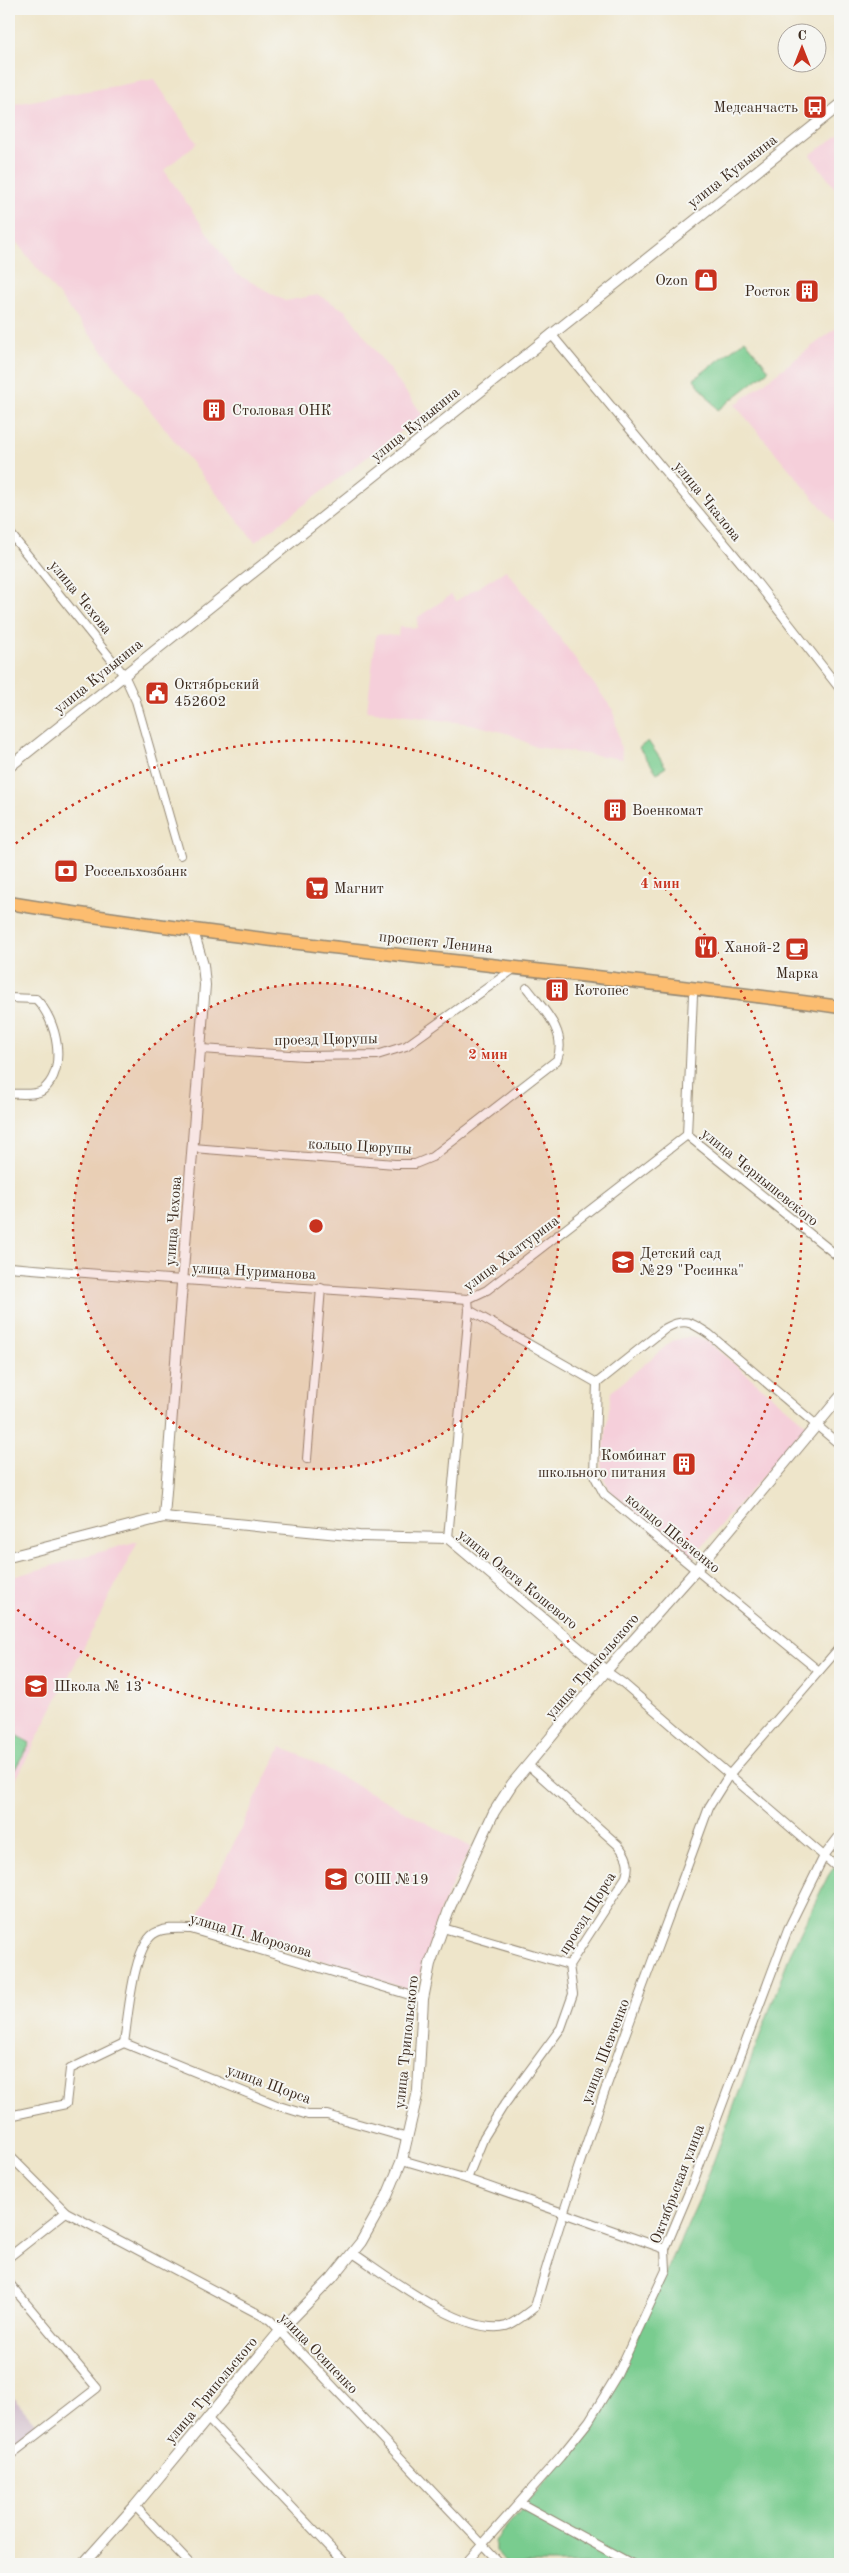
<svg xmlns="http://www.w3.org/2000/svg" width="849" height="2573" viewBox="0 0 849 2573" font-family="'Old Standard TT',serif">
<style>
.built{fill:#f5cfda}
.industrial{fill:#d1bdcb}
.green{fill:#79cc8f;stroke:#5a7b56}
.lines{fill:none;stroke-linecap:round;stroke-linejoin:round}
.minor-casing{stroke:#948874;stroke-width:10}
.tertiary-casing{stroke:#948874;stroke-width:12}
.primary-casing{stroke:#948874;stroke-width:15}
.minor{stroke:#fff;stroke-width:8}
.tertiary{stroke:#fff;stroke-width:10}
.primary{stroke:#fcbd6f;stroke-width:12}
.ring{fill:none;stroke:#c8321e;stroke-width:2.5;stroke-dasharray:2.5 5}
.labels{text-anchor:middle;stroke-width:4;stroke-linejoin:round;paint-order:stroke}
.poi-label{font-size:15px;fill:#3b2a1e;stroke:#f6f6f2;text-anchor:start}
.street-label{font-size:15px;fill:#3b2a1e;stroke:#f6f6f2}
.centre{fill:#c8321e;stroke:#f6f6f2;stroke-width:2.5}
.ring-label{font-size:15px;text-anchor:middle;font-weight:bold;fill:#c8321e;stroke:#f6f6f2;stroke-width:4;stroke-linejoin:round;paint-order:stroke}
</style>
<rect width="100%" height="100%" fill="#f6f6f2"/>
<filter id="ink" filterUnits="userSpaceOnUse"><feTurbulence type="fractalNoise" baseFrequency=".02" numOctaves="2"/><feDisplacementMap in="SourceGraphic" scale="10" xChannelSelector="R" yChannelSelector="G"/><feConvolveMatrix kernelMatrix="1 2 1 2 8 2 1 2 1" color-interpolation-filters="sRGB"/></filter>
<filter id="wash" filterUnits="userSpaceOnUse"><feTurbulence type="fractalNoise" baseFrequency=".0096" numOctaves="4" result="noise"/><feDisplacementMap in="SourceGraphic" scale="20" xChannelSelector="R" yChannelSelector="G"/><feGaussianBlur stdDeviation="1.12" result="paint"/><feColorMatrix in="noise" values="0 0 0 0 0 0 0 0 0 0 0 0 0 0 0 0 0 1.4 0 .05"/><feComposite in="paint" operator="in"/></filter>
<g filter="url(#wash)">
<rect width="100%" height="100%" fill="#eee5ca"/>
<g class="built">
<path d="M154,79L197,143L164,170L235,273L285,301L318,295L346,311L423,415L255,542L9,233V105Z"/>
<path d="M840,134V195L810,155Z"/>
<path d="M840,325V529L735,405Z"/>
<path d="M506,570L560,638L613,710L623,759L535,747L510,734L471,724L367,711L376,634L398,636L399,627L417,628L418,617L451,595L456,601Z"/>
<path d="M691,1336L708,1342L807,1425L690,1560L611,1492L601,1473L611,1392L672,1341Z"/>
<path d="M138,1541L9,1793V1578Z"/>
<path d="M281,1747L308,1759L471,1847L440,1910L415,1992L197,1918Z"/>
</g>
<path class="industrial" d="M9,2393L39,2427L9,2450Z"/>
<g class="green">
<path d="M745,340L769,370L718,410L694,379Z"/>
<path d="M648,741L666,767L657,773L639,748Z"/>
<path d="M10,1731L30,1743L9,1779V1733Z"/>
<path d="M840,1858V2564H506L495,2551V2540L563,2461L591,2423L619,2377L701,2195L790,1954L828,1876Z"/>
</g>
</g>
<g filter="url(#ink)">
<g class="lines">
<g class="minor-casing">
<g id="minor">
<path d="M551,334L747,570L840,689"/>
<path d="M9,532L124,675L136,701L180,855"/>
<path d="M9,998L36,999C57,1020 68,1069 43,1090C36,1096 18,1093 9,1094"/>
<path d="M202,1049L304,1056L377,1055L406,1046L515,968"/>
<path d="M687,1135L840,1258"/>
<path d="M687,1135L693,995"/>
<path d="M193,1148L395,1164H415L432,1157L557,1060C568,1032 543,1009 527,988"/>
<path d="M9,1267C162,1280 315,1288 468,1299L487,1290L687,1135"/>
<path d="M469,1310L597,1383"/>
<path d="M307,1459L321,1288"/>
<path d="M448,1538L469,1310L468,1299"/>
<path d="M606,1671L623,1683L840,1870"/>
<path d="M819,1671L604,1494L594,1475L597,1383L666,1328C686,1317 692,1323 709,1334L840,1445"/>
<path d="M443,1928L569,1965"/>
<path d="M124,2043C128,2019 133,1941 157,1932C167,1927 180,1929 191,1929L423,1999"/>
<path d="M124,2043L279,2106L308,2115H327L408,2138"/>
<path d="M9,2116L66,2104L70,2069L124,2043"/>
<path d="M9,2155L66,2212L270,2320L501,2564"/>
<path d="M402,2160L467,2179L665,2249"/>
<path d="M467,2179L484,2137L502,2108L561,2028L573,1994L569,1965L626,1877C630,1864 627,1856 618,1845L528,1765"/>
<path d="M353,2253C386,2275 465,2337 506,2326C515,2323 527,2313 535,2307C583,2137 649,1973 709,1807L729,1775L840,1647"/>
<path d="M9,2257L66,2212"/>
<path d="M9,2283L97,2388L9,2456"/>
<path d="M207,2418L346,2564"/>
<path d="M520,2503L632,2564"/>
<path d="M135,2506L190,2564"/>
<path d="M465,2564L560,2457L589,2421L617,2375L666,2270L665,2249L694,2180L788,1929L824,1856L840,1835"/>
</g>
</g>
<g class="tertiary-casing">
<g id="tertiary">
<path d="M9,767L840,105"/>
<path d="M164,1517L205,985L203,965L192,928"/>
<path d="M9,1557L164,1517L359,1536L448,1538L606,1671"/>
<path d="M83,2564L135,2506L280,2331L332,2278L361,2242L387,2196L402,2160L418,2091L423,1999L430,1964L450,1907L494,1812L512,1784L606,1671L696,1570L840,1397"/>
</g>
</g>
<g class="primary-casing">
<path id="primary" d="M9,903C284,948 564,969 840,1007"/>
</g>
<use href="#minor" class="minor"/>
<use href="#tertiary" class="tertiary"/>
<use href="#primary" class="primary"/>
</g>
</g>
<circle cx="316" cy="1226" r="243" fill="#c8321e" fill-opacity=".12"/>
<g class="ring">
<circle cx="316" cy="1226" r="243"/>
<path d="M10 848A486 486 0 1 1 10 1604"/>
</g>
<defs>
<g id="bus-square" transform="scale(1.25)"><rect x="-9" y="-9" width="18" height="18" rx="4" fill="#c8321e" stroke="#f6f6f2"/><path d="M-5-6H5V4H4V6H2V4H-2V6H-4V4H-5ZM-3.5-4V0h7V-4ZM-3.5 1.2v1.5H-2V1.2ZM2 1.2v1.5H3.5V1.2Z" fill="#fff"/></g>
<g id="shop-square" transform="scale(1.25)"><rect x="-9" y="-9" width="18" height="18" rx="4" fill="#c8321e" stroke="#f6f6f2"/><path d="M-5-2.5h2.3a2.7 3.5 0 0 1 5.4 0H5L5.5 6h-11ZM-1.5-2.5h3a1.5 2.3 0 0 0-3 0Z" fill="#fff"/></g>
<g id="building-square" transform="scale(1.25)"><rect x="-9" y="-9" width="18" height="18" rx="4" fill="#c8321e" stroke="#f6f6f2"/><path d="M-4-6H4V6H1V3H-1V6H-4ZM-2.5-4.3h1.7v1.8h-1.7ZM.8-4.3h1.7v1.8H.8ZM-2.5-1h1.7V.8h-1.7ZM.8-1h1.7V.8H.8Z" fill="#fff"/></g>
<g id="civic-square" transform="scale(1.25)"><rect x="-9" y="-9" width="18" height="18" rx="4" fill="#c8321e" stroke="#f6f6f2"/><path d="M-.6-6.5H3V-4.5H.6V-3L4-1V1h2V6H-6V1h2V-1L-.6-3ZM-1.2 2.5V6h2.4V2.5Z" fill="#fff"/></g>
<g id="bank-square" transform="scale(1.25)"><rect x="-9" y="-9" width="18" height="18" rx="4" fill="#c8321e" stroke="#f6f6f2"/><path d="M-6-4H6V4H-6ZM0-2.3a2.3 2.3 0 1 0 0 4.6a2.3 2.3 0 1 0 0-4.6Z" fill="#fff"/></g>
<g id="supermarket-square" transform="scale(1.25)"><rect x="-9" y="-9" width="18" height="18" rx="4" fill="#c8321e" stroke="#f6f6f2"/><path d="M-6-5.5h2.5l.6 2H6L4.5 2H-2.5L-4.4-4H-6ZM-1.5 3.2a1.3 1.3 0 1 0 .1 0ZM3 3.2a1.3 1.3 0 1 0 .1 0Z" fill="#fff"/></g>
<g id="restaurant-square" transform="scale(1.25)"><rect x="-9" y="-9" width="18" height="18" rx="4" fill="#c8321e" stroke="#f6f6f2"/><path d="M-5-6h1v4h1v-4h1v4h1v-4h1v5L-1.5 .5V6h-2V.5L-5-1ZM5-6V6H3V1.5H1.5Q1.5-4 5-6Z" fill="#fff"/></g>
<g id="cafe-square" transform="scale(1.25)"><rect x="-9" y="-9" width="18" height="18" rx="4" fill="#c8321e" stroke="#f6f6f2"/><path d="M-5.5-4.5H6V0H3Q3 3.5 0 3.5H-2.5Q-5.5 3.5-5.5 0ZM3-3.2v2h1.7v-2ZM-6 4.5H4V6H-6Z" fill="#fff"/></g>
<g id="school-square" transform="scale(1.25)"><rect x="-9" y="-9" width="18" height="18" rx="4" fill="#c8321e" stroke="#f6f6f2"/><path d="M0-5L7-2L0 1L-7-2ZM-4 1L0 2.5L4 1V4Q0 6-4 4Z" fill="#fff"/></g>
</defs>
<g fill-rule="evenodd">
<use href="#bus-square" x="815" y="107"/>
<use href="#shop-square" x="706" y="280"/>
<use href="#building-square" x="807" y="291"/>
<use href="#building-square" x="214" y="410"/>
<use href="#civic-square" x="157" y="693"/>
<use href="#building-square" x="615" y="810"/>
<use href="#bank-square" x="66" y="871"/>
<use href="#supermarket-square" x="317" y="888"/>
<use href="#restaurant-square" x="706" y="947"/>
<use href="#cafe-square" x="797" y="949"/>
<use href="#building-square" x="557" y="990"/>
<use href="#school-square" x="623" y="1262"/>
<use href="#building-square" x="684" y="1464"/>
<use href="#school-square" x="36" y="1686"/>
<use href="#school-square" x="336" y="1879"/>
</g>
<g class="labels">
<g class="poi-label">
<text x="798" y="112" text-anchor="end">Медсанчасть</text>
<text x="688" y="285" text-anchor="end">Ozon</text>
<text x="790" y="296" text-anchor="end">Росток</text>
<text x="232" y="415">Столовая ОНК</text>
<text x="174" y="689">Октябрьский<tspan x="174" dy="17">452602</tspan></text>
<text x="632" y="815">Военкомат</text>
<text x="84" y="876">Россельхозбанк</text>
<text x="334" y="893">Магнит</text>
<text x="724" y="952">Ханой-2</text>
<text x="797" y="978" text-anchor="middle">Марка</text>
<text x="574" y="995">Котопес</text>
<text x="640" y="1258">Детский сад<tspan x="640" dy="17">№29 "Росинка"</tspan></text>
<text x="666" y="1460" text-anchor="end">Комбинат<tspan x="666" dy="17">школьного питания</tspan></text>
<text x="54" y="1691">Школа № 13</text>
<text x="354" y="1884">СОШ №19</text>
</g>
<g class="street-label">
<text transform="translate(732 171) rotate(-38)" y="5">улица Кувыкина</text>
<text transform="translate(415 424) rotate(-39)" y="5">улица Кувыкина</text>
<text transform="translate(708 501) rotate(51)" y="5">улица Чкалова</text>
<text transform="translate(81 597) rotate(51)" y="5">улица Чехова</text>
<text transform="translate(98 676) rotate(-39)" y="5">улица Кувыкина</text>
<text transform="translate(436 942) rotate(6)" y="5">проспект Ленина</text>
<text transform="translate(326 1039) rotate(-1)" y="5">проезд Цюрупы</text>
<text transform="translate(360 1146) rotate(3)" y="5">кольцо Цюрупы</text>
<text transform="translate(760 1177) rotate(39)" y="5">улица Чернышевского</text>
<text transform="translate(173 1221) rotate(-86)" y="5">улица Чехова</text>
<text transform="translate(511 1253) rotate(-37)" y="5">улица Халтурина</text>
<text transform="translate(254 1271) rotate(3)" y="5">улица Нуриманова</text>
<text transform="translate(673 1533) rotate(39)" y="5">кольцо Шевченко</text>
<text transform="translate(518 1579) rotate(39)" y="5">улица Олега Кошевого</text>
<text transform="translate(592 1666) rotate(-49)" y="5">улица Трипольского</text>
<text transform="translate(587 1913) rotate(-58)" y="5">проезд Щорса</text>
<text transform="translate(251 1935) rotate(16)" y="5">улица П. Морозова</text>
<text transform="translate(406 2042) rotate(-84)" y="5">улица Трипольского</text>
<text transform="translate(605 2051) rotate(-69)" y="5">улица Шевченко</text>
<text transform="translate(269 2084) rotate(20)" y="5">улица Щорса</text>
<text transform="translate(677 2184) rotate(-69)" y="5">Октябрьская улица</text>
<text transform="translate(319 2353) rotate(46)" y="5">улица Осипенко</text>
<text transform="translate(211 2390) rotate(-50)" y="5">улица Трипольского</text>
</g>
</g>
<circle cx="316" cy="1226" r="8" class="centre"/>
<g class="ring-label">
<text x="660" y="888">4 мин</text>
<text x="488" y="1059">2 мин</text>
</g>
<rect width="849" height="2573" fill="none" stroke="#f6f6f2" stroke-width="30"/>
<g transform="translate(802 48)"><circle r="24" fill="#f6f6f2" stroke="#aba49d"/>
<path d="M0-4L9 19L0 12L-9 19Z" fill="#c8321e"/>
<text y="-8" font-size="14" font-weight="bold" text-anchor="middle" fill="#3b2a1e">С</text>
</g>
</svg>
